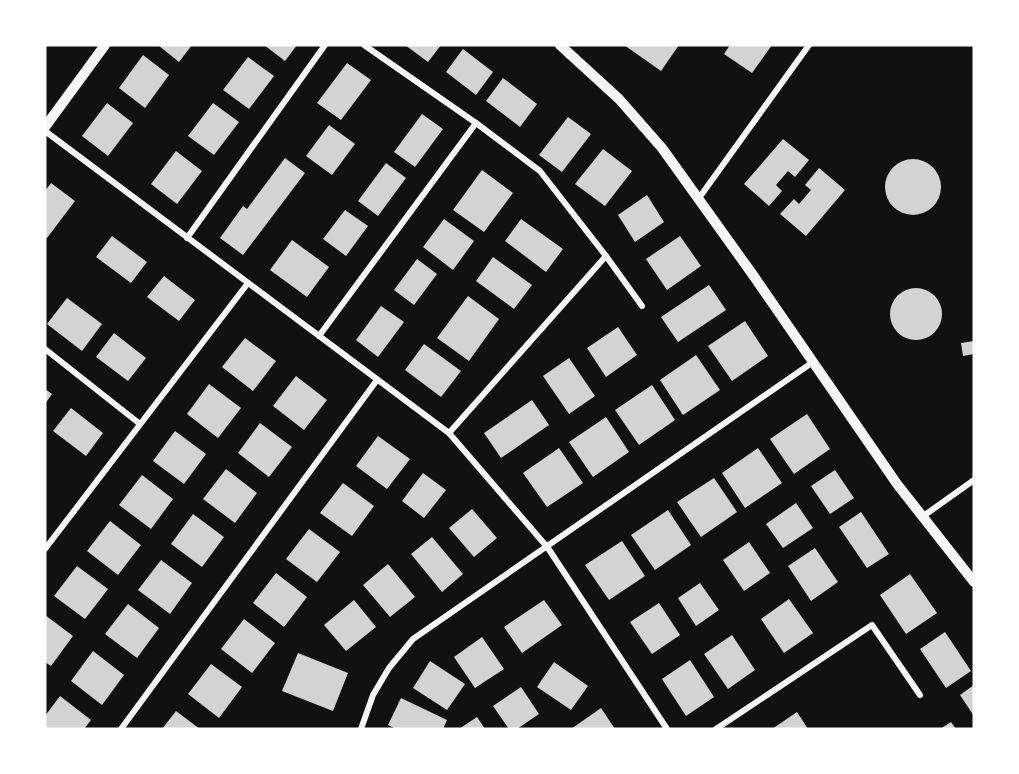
<svg xmlns="http://www.w3.org/2000/svg" width="1019" height="774" viewBox="0 0 1019 774" font-family="Cabin,sans-serif">
<style>
.building{fill:#d3d3d3}
.lines{fill:none;stroke-linecap:round;stroke-linejoin:round}
.minor{stroke:#f5f5f5;stroke-width:6}
.tertiary{stroke:#f5f5f5;stroke-width:10}
</style>
<rect width="100%" height="100%" fill="#111"/>
<g class="building">
<path d="M158,45H192L179,62Z"/>
<path d="M264,45H297L285,61Z"/>
<path d="M405,45H441L428,62Z"/>
<path d="M624,45H679L661,71Z"/>
<path d="M730,45H772L752,73L724,54Z"/>
<path d="M463,49L493,72L476,95L446,72Z"/>
<path d="M143,55L169,75L145,108L119,88Z"/>
<path d="M248,57L274,76L249,109L223,90Z"/>
<path d="M347,63L371,80L341,120L317,103Z"/>
<path d="M503,78L537,104L520,127L486,101Z"/>
<path d="M107,103L133,123L108,156L82,136Z"/>
<path d="M213,103L239,122L214,155L188,136Z"/>
<path d="M422,114L443,129L415,167L394,152Z"/>
<path d="M568,117L591,134L562,172L539,155Z"/>
<path d="M329,125L355,144L332,175L306,156Z"/>
<path d="M783,139L809,160L795,177L788,171L776,185L782,191L769,206L744,184Z"/>
<path d="M603,149L632,171L605,206L575,184Z"/>
<path d="M176,151L202,171L177,204L151,184Z"/>
<path d="M285,158L305,173L243,255L220,238L243,206L247,209Z"/>
<circle cx="913" cy="187" r="28"/>
<path d="M386,163L406,178L378,216L358,201Z"/>
<path d="M819,168L845,190L806,236L780,214L794,199L799,204L811,190L805,185Z"/>
<path d="M482,170L513,193L484,232L453,210Z"/>
<path d="M51,183L75,201L47,238L45,237V191Z"/>
<path d="M647,195L664,222L635,242L618,215Z"/>
<path d="M345,210L368,226L346,256L323,239Z"/>
<path d="M444,219L474,241L453,270L423,247Z"/>
<path d="M521,219L563,249L546,272L505,241Z"/>
<path d="M112,236L147,262L131,283L96,257Z"/>
<path d="M680,236L701,266L667,290L646,259Z"/>
<path d="M292,240L329,267L307,297L270,270Z"/>
<path d="M493,257L532,285L514,309L476,281Z"/>
<path d="M417,259L437,274L414,305L394,290Z"/>
<path d="M164,276L195,300L179,321L147,297Z"/>
<path d="M709,285L726,310L678,342L661,317Z"/>
<circle cx="916" cy="314" r="26"/>
<path d="M468,296L499,319L469,361L437,338Z"/>
<path d="M67,298L102,324L82,351L47,324Z"/>
<path d="M381,306L404,322L378,357L356,340Z"/>
<path d="M745,321L768,356L732,381L708,346Z"/>
<path d="M618,327L637,355L606,377L587,348Z"/>
<path d="M114,333L146,358L128,381L96,357Z"/>
<path d="M245,338L276,361L253,391L222,367Z"/>
<path d="M974,341V354L963,356L961,343Z"/>
<path d="M424,344L461,371L441,397L405,370Z"/>
<path d="M696,355L720,390L683,415L660,380Z"/>
<path d="M569,358L595,396L569,414L543,376Z"/>
<path d="M296,376L327,400L304,430L273,406Z"/>
<path d="M209,384L241,408L218,438L187,414Z"/>
<path d="M652,385L675,420L639,445L615,410Z"/>
<path d="M45,389L52,394L45,404Z"/>
<path d="M532,400L549,425L501,458L484,433Z"/>
<path d="M71,408L103,433L86,456L53,431Z"/>
<path d="M807,414L830,449L794,474L770,439Z"/>
<path d="M606,417L629,452L593,477L569,442Z"/>
<path d="M260,423L292,447L269,477L238,453Z"/>
<path d="M175,431L206,454L184,484L153,461Z"/>
<path d="M378,436L410,459L387,489L356,466Z"/>
<path d="M559,448L583,483L547,507L523,473Z"/>
<path d="M758,448L782,483L745,508L722,473Z"/>
<path d="M226,469L257,493L235,523L203,499Z"/>
<path d="M835,470L854,498L830,514L811,486Z"/>
<path d="M423,473L446,490L424,518L402,501Z"/>
<path d="M142,475L173,499L151,529L119,505Z"/>
<path d="M714,478L737,512L701,537L677,502Z"/>
<path d="M343,483L374,506L352,536L320,513Z"/>
<path d="M796,503L813,528L783,548L766,524Z"/>
<path d="M472,509L497,538L474,557L449,528Z"/>
<path d="M668,510L691,545L655,570L631,535Z"/>
<path d="M861,512L889,554L867,568L839,527Z"/>
<path d="M193,514L224,537L202,567L171,544Z"/>
<path d="M110,521L141,545L118,575L87,551Z"/>
<path d="M309,529L340,552L317,582L286,559Z"/>
<path d="M432,537L463,574L442,592L411,554Z"/>
<path d="M622,541L645,576L609,600L585,565Z"/>
<path d="M749,542L770,573L744,591L723,560Z"/>
<path d="M815,548L838,582L811,601L788,566Z"/>
<path d="M161,560L192,583L170,614L138,590Z"/>
<path d="M388,564L415,597L390,617L363,585Z"/>
<path d="M77,566L108,589L85,619L54,596Z"/>
<path d="M276,573L307,597L284,627L253,603Z"/>
<path d="M910,574L937,613L906,634L880,595Z"/>
<path d="M700,583L719,610L696,626L678,598Z"/>
<path d="M789,599L813,633L784,653L761,619Z"/>
<path d="M354,600L376,627L346,651L324,625Z"/>
<path d="M544,600L562,625L522,653L504,627Z"/>
<path d="M659,603L680,635L652,654L630,622Z"/>
<path d="M128,604L159,628L137,658L105,634Z"/>
<path d="M45,615L73,636L51,666L45,662Z"/>
<path d="M244,619L275,643L252,673L221,649Z"/>
<path d="M945,632L971,671L946,688L920,649Z"/>
<path d="M732,635L755,670L728,689L704,654Z"/>
<path d="M482,637L504,669L475,688L454,657Z"/>
<path d="M93,651L124,675L102,705L71,681Z"/>
<path d="M298,653L348,673L333,711L282,691Z"/>
<path d="M690,660L714,697L686,716L662,679Z"/>
<path d="M430,661L465,684L447,710L413,688Z"/>
<path d="M554,662L588,686L571,710L537,687Z"/>
<path d="M211,664L242,687L219,718L188,694Z"/>
<path d="M974,685V716L960,695Z"/>
<path d="M521,687L539,714L517,729H509L493,706Z"/>
<path d="M60,696L91,720L84,729H45V716Z"/>
<path d="M401,698L447,720L443,729H396L388,725Z"/>
<path d="M601,708L615,729H571Z"/>
<path d="M176,711L200,729H162Z"/>
<path d="M797,712L808,729H772Z"/>
<path d="M477,717L485,729H459Z"/>
<path d="M951,722L956,729H940Z"/>
</g>
<g class="lines">
<g class="minor">
<path d="M364,45L476,123L540,171L606,256L642,306"/>
<path d="M45,131L449,433L548,548L667,729"/>
<path d="M699,198L809,45"/>
<path d="M187,238L325,45"/>
<path d="M319,336L476,123"/>
<path d="M45,349L140,424"/>
<path d="M449,433L606,256"/>
<path d="M922,517L974,480"/>
<path d="M45,549L248,283"/>
<path d="M121,729L377,380"/>
<path d="M361,729L373,695L389,668L413,639L813,362"/>
<path d="M716,729L872,625L920,695"/>
</g>
<g class="tertiary">
<path d="M560,45L619,99L662,148L753,275L897,484L974,582"/>
<path d="M45,127L105,45"/>
</g>
</g>
<rect width="1019" height="774" fill="none" stroke="#ffffff" stroke-width="93"/>
</svg>
